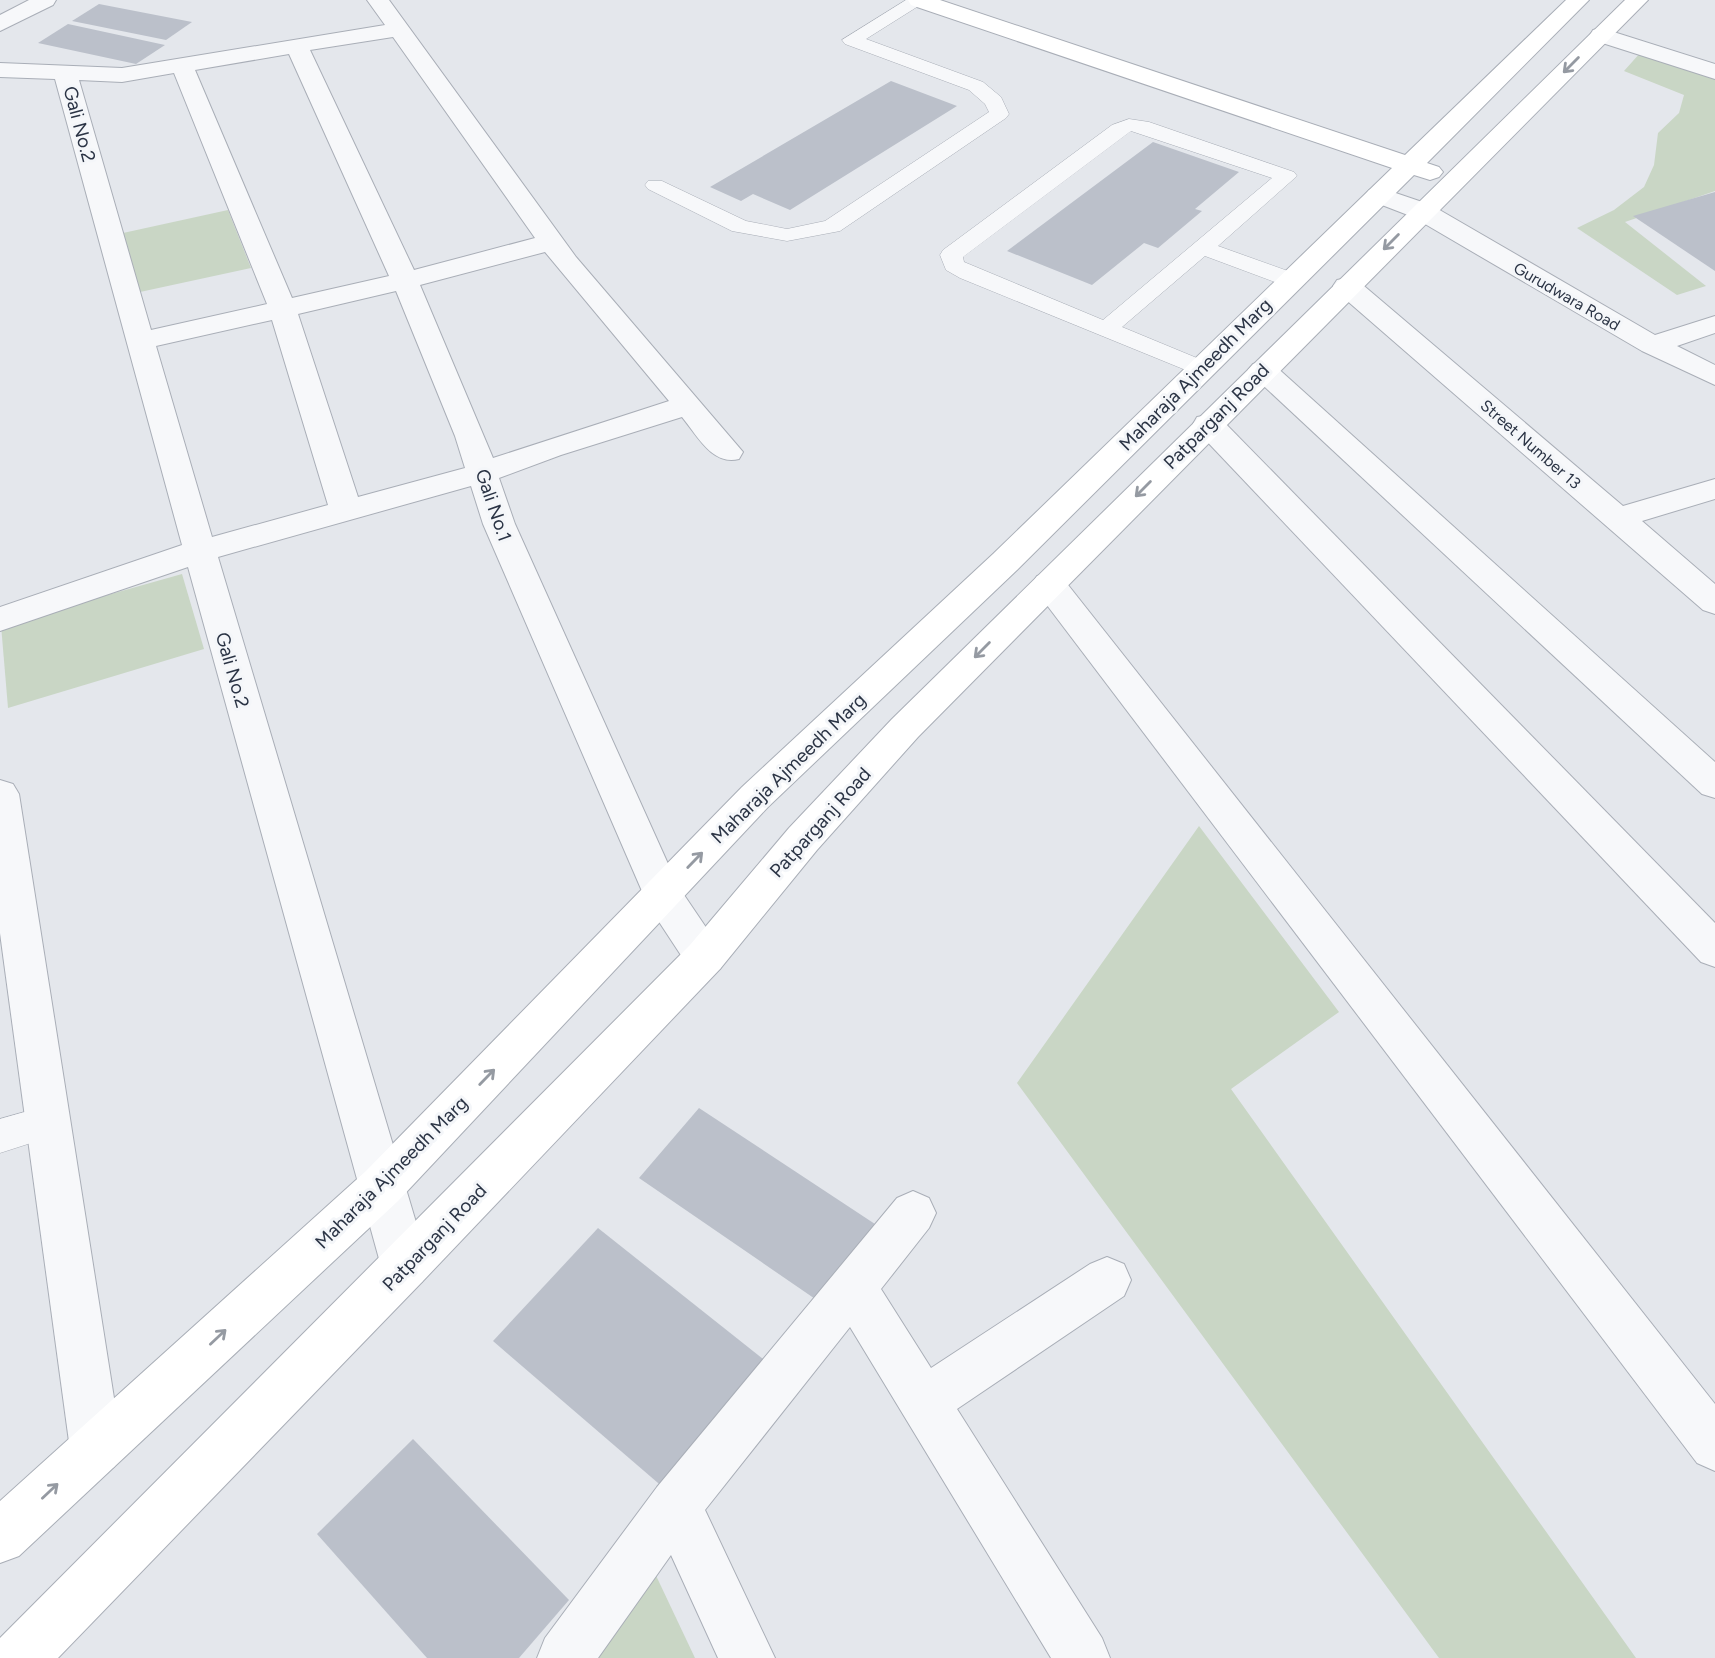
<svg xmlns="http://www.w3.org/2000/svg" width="1715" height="1658" viewBox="0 0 1715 1658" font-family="Figtree,sans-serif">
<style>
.green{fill:#c9d6c5}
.building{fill:#bbc0ca}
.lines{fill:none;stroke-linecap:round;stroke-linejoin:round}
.lane-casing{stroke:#a9aeb7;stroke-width:1}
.street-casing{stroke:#a9aeb7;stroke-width:2}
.secondary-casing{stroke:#a9aeb7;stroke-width:2}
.lane{fill:#f7f8fa;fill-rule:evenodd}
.street{fill:#f7f8fa;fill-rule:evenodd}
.secondary{fill:#fff;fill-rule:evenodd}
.oneway{stroke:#959aa2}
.labels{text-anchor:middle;stroke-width:6;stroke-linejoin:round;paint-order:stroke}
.far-street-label{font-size:16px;fill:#2b3445;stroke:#f4f6f9}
.street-label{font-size:19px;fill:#2b3445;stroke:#f4f6f9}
</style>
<rect width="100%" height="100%" fill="#e4e7ec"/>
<g class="green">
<path d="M1641,52L1715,76V191L1625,222L1706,286L1677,295L1577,228L1614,210L1644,187L1654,165L1658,133L1679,113L1684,95L1624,71Z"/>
<path d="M228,210L251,268L140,292L123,233Z"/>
<path d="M182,574L204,649L8,708L1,625Z"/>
<path d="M1199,826L1339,1012L1231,1089L1636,1658H1439L1017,1083Z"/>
<path d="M651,1565L695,1658H579Z"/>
</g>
<g class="building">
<path d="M99,4L192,22L166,40L72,21Z"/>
<path d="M68,24L165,45L136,64L38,43Z"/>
<path d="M891,81L957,106L790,210L753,194L741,201L710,187Z"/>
<path d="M1153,142L1239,172L1195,209L1202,211L1158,248L1144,243L1092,285L1007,251Z"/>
<path d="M1715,192V271L1633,216Z"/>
<path d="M699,1108L878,1226L821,1303L639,1178Z"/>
<path d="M598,1228L768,1363L665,1489L493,1341Z"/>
<path d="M413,1439L569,1600L519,1658H427L317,1534Z"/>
</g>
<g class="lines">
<g class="lane-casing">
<g id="lane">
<path d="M906,0H928L866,39L983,82L1001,97L1009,114L1006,118L840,231L787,241L732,231L648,189L645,185L648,181H662L746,221L787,229L825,221L989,112L985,104L969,90L845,44L842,40Z"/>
<path d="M1129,119L1149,122L1294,172L1297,176L1218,246L1299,275L1302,280L1299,285H1283L1205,256L1122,327L1209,363L1213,368L1209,373H1193L960,278L946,270L940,255L943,250L1112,125ZM1131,131L1272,178L1103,320L964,262L963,257Z"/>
<path d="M49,1105L62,1109L67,1121L62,1133L0,1153V1119Z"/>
</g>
</g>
<g class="street-casing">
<g id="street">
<path d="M29,0H56L53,5L0,31V15Z"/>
<path d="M367,0H389L576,257L743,452L739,459C712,466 697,435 682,417L561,455L499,478L515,524L678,886L726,957L720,969L705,974L690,969L648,905L483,524L471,486L218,557L429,1266L422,1282L405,1289L388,1282L381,1266L188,567L0,631V607L182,545L55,79L0,77V63L122,68L385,25ZM393,37L535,238L414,270L310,50ZM289,54L389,276L292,298L195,70ZM174,73L267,304L151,330L79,80L122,82ZM545,252L669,401L493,458L420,285ZM396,291L455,436L465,468L358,497L298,314ZM272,320L328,505L212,537L156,346Z"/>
<path d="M1601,28L1715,64V79L1593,40L1590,35L1593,30Z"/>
<path d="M1378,187L1431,205L1655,335L1715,316V333L1677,346L1715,365V385L1642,351L1413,217L1369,200L1365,195L1369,190Z"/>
<path d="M1347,278L1357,280L1623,506L1715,479V499L1642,521L1715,584V614L1703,610L1337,292L1333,286L1337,280Z"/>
<path d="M1263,361L1273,364L1715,762V798L1702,794L1253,376L1248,370L1253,364Z"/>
<path d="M1208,415L1219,417L1715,923V967L1701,962L1197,431L1193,424L1197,417Z"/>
<path d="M1049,573L1061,576L1715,1404V1471L1697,1463L1037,592L1032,584L1037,576Z"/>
<path d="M0,780L13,784L19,794L122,1449L114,1467L96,1475L78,1467L70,1449L0,933Z"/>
<path d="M913,1191L929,1198L936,1213L929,1228L881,1289L931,1368L1090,1264L1107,1257L1124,1264L1131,1280L1124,1296L957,1409L1102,1638L1110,1658H1051L850,1327L705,1510L775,1658H718L671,1555L598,1658H537L545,1638L657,1487L897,1198Z"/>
</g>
</g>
<g class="secondary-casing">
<g id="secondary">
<path d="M908,0H940L1405,155L1566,0H1589L1427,163L1439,167L1443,172L1439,177L1430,180L1414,175L1017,570L768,807L398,1201L19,1556L0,1563V1501L366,1171L742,787L993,554L1392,168L911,5Z"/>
<path d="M1625,0H1648L918,737L817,850L720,969L422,1282L58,1658H0V1638L690,945L789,828L892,719Z"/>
</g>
</g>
<use href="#lane" class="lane"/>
<use href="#street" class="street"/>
<use href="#secondary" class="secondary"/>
</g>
<defs><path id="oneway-shaft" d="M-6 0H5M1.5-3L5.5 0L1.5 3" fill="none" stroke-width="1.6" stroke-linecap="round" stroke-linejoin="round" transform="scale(1.75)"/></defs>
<g class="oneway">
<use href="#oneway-shaft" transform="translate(1571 65) rotate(135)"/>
<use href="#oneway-shaft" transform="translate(1391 242) rotate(135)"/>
<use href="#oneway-shaft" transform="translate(1143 489) rotate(135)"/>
<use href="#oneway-shaft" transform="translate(982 650) rotate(135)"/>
<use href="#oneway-shaft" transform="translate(695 860) rotate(-46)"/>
<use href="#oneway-shaft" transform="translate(487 1077) rotate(-46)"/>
<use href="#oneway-shaft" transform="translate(218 1337) rotate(-43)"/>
<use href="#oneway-shaft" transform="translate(50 1491) rotate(-43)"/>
</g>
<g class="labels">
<g class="far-street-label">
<text transform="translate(1567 296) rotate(30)" y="6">Gurudwara Road</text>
<text transform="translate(1531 444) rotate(41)" y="6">Street Number 13</text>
</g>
<g class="street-label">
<text transform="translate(80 124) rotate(75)" y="7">Gali No.2</text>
<text transform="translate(1195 374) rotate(-45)" y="7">Maharaja Ajmeedh Marg</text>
<text transform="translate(1216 416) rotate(-45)" y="7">Patparganj Road</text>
<text transform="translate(494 505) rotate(71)" y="7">Gali No.1</text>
<text transform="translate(233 670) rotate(74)" y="7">Gali No.2</text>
<text transform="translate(788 768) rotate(-44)" y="7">Maharaja Ajmeedh Marg</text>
<text transform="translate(820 822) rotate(-48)" y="7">Patparganj Road</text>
<text transform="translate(391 1172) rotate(-45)" y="7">Maharaja Ajmeedh Marg</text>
<text transform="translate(434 1237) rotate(-46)" y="7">Patparganj Road</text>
</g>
</g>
</svg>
